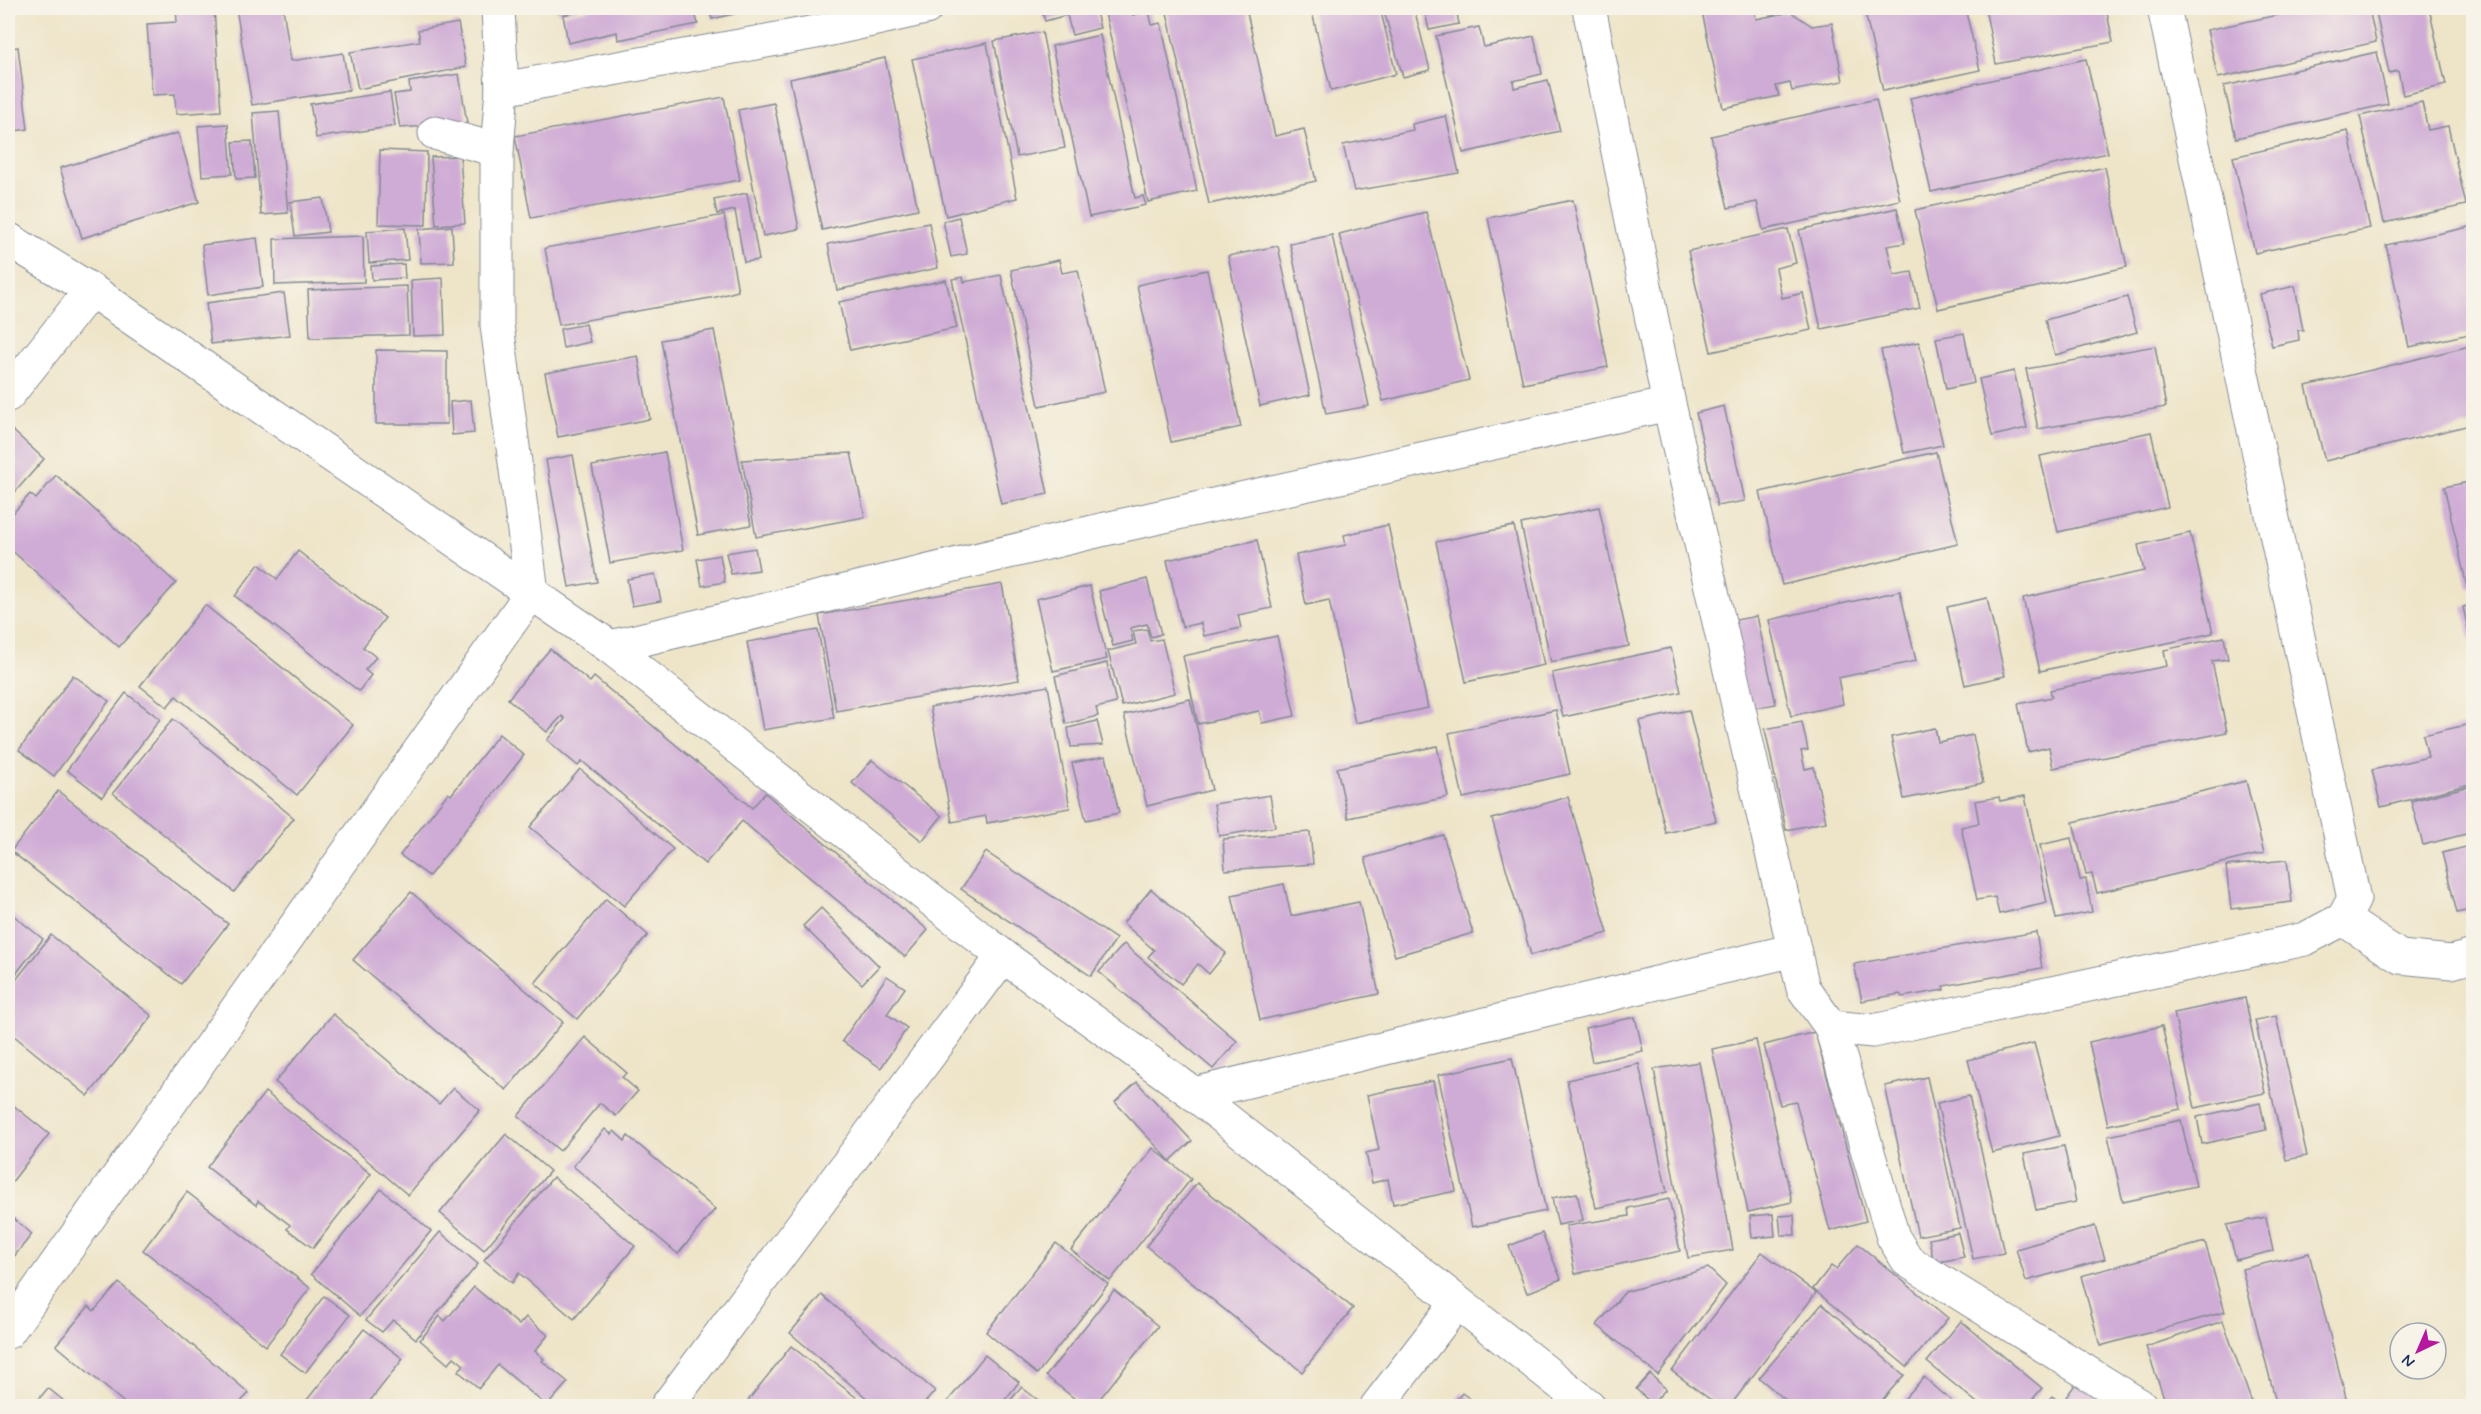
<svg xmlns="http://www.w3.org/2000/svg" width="2481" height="1414" viewBox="0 0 2481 1414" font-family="Mynerve,sans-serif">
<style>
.building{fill:#cfacd5}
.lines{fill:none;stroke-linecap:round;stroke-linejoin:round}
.street-casing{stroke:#848a94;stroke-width:35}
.street{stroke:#fff;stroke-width:33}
</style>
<rect width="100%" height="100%" fill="#f7f3e8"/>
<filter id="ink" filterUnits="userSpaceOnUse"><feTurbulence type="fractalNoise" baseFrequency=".0167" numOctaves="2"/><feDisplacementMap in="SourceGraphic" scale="12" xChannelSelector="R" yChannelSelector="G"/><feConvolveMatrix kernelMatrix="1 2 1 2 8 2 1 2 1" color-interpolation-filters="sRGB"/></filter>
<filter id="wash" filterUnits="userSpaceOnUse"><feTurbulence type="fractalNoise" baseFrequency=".008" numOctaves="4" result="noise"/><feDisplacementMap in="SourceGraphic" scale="24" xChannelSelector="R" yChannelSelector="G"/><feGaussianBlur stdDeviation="1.35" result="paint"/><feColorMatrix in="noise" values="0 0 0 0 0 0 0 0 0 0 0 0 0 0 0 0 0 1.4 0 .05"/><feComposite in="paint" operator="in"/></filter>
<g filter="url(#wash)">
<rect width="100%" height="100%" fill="#eee5c9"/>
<g id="blocks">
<g class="building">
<path d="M176,8H214L221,111L176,114L175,94L152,95L147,24L177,22Z"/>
<path d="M236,8H283L291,61L343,53L349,90L252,105Z"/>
<path d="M557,8H578L579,9L558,13Z"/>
<path d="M594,8H694L698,24L618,40L617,32L568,43L563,15Z"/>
<path d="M709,8H737L738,13L712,19Z"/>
<path d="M1041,8H1095L1100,28L1072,35L1067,15L1045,21Z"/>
<path d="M1131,8L1133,15L1149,11L1152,25L1161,23L1197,191L1148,202L1105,13Z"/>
<path d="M1166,8H1246L1275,136L1304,129L1316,181L1209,204Z"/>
<path d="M1311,8H1380L1396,74L1331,91Z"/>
<path d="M1383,8H1414L1430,70L1403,77Z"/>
<path d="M1424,8H1456L1459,24L1429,30Z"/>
<path d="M1728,8H1754L1756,19L1791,12L1812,26L1832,23L1843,81L1792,91L1790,83L1776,86L1779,96L1723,108L1702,12Z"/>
<path d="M1864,8H1965L1980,70L1883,91Z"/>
<path d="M1985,8H2106L2113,42L1996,64Z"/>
<path d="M2310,8H2369L2376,42L2218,78L2207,30Z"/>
<path d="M2375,8H2429L2446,85L2403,95L2398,71L2389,73Z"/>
<path d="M458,23L466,67L358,89L350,52L420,41L418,30Z"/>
<path d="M1479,27L1484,47L1534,36L1542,74L1513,81L1514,88L1548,80L1560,131L1463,153L1436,36Z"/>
<path d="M1042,32L1065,148L1017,157L994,41Z"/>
<path d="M1100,35L1135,198L1143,196L1146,205L1089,217L1052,46Z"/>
<path d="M987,43L1017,198L946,216L912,59Z"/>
<path d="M18,47L28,129L8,132V48Z"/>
<path d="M2377,52L2388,104L2236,138L2224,86Z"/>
<path d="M885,58L918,209L822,230L790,79Z"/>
<path d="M2086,59L2108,153L1931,192L1910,98Z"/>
<path d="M459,74L467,123L400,128L394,94L410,92L409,82Z"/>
<path d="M390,92L395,126L316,138L310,104Z"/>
<path d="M724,97L740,180L531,218L515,136Z"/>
<path d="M1876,99L1900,200L1763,230L1757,202L1728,208L1711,136Z"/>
<path d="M2422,102L2428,130L2448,126L2466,205L2384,223L2360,116Z"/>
<path d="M774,103L799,229L763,236L738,110Z"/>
<path d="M279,111L288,213L261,215L253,113Z"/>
<path d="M1446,116L1459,173L1354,191L1343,145L1413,130L1412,124Z"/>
<path d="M228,124L232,174L202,176L198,126Z"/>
<path d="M2348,131L2370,228L2255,253L2233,157Z"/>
<path d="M178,133L199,202L82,238L60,168Z"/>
<path d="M252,141L255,178L236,179L233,142Z"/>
<path d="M380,150L427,152L426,225L378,224Z"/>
<path d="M460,156L465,223L436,225L431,157Z"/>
<path d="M2105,167L2127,267L1938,309L1915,210Z"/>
<path d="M747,193L759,260L744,262L735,210L717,214L714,200Z"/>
<path d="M323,198L328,232L295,236L290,202Z"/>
<path d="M1573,200L1608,367L1523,384L1488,218Z"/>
<path d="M1897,208L1905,243L1887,246L1894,275L1912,272L1920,308L1821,329L1799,230Z"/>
<path d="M1426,212L1469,380L1383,401L1339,234Z"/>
<path d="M724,215L738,291L716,297L559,325L545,248Z"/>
<path d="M959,217L967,254L951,257L943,221Z"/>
<path d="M929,223L938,268L837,290L828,244Z"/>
<path d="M452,226L454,262L421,263L419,229Z"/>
<path d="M2474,226V333L2409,347L2386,245Z"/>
<path d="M405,228L408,260L369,263L367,231Z"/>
<path d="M1788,229L1796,263L1776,268L1782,298L1803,293L1811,330L1711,352L1688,251Z"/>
<path d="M1332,235L1369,406L1326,414L1290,244Z"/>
<path d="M363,236L364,282L275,285L274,239Z"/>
<path d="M257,238L263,287L208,295L202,245Z"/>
<path d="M1278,246L1310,395L1260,406L1228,256Z"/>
<path d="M1059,260L1062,273L1078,270L1105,392L1039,406L1011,270Z"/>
<path d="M404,264L405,278L372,280L371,266Z"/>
<path d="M1207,270L1241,427L1171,442L1137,285Z"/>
<path d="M1001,275L1048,494L1001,504L952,279L963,277L964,282Z"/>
<path d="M443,278L445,335L413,336L411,280Z"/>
<path d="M946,280L957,328L850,350L839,302Z"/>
<path d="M407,286L409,335L310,338L308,290Z"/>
<path d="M2295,286L2303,330H2298L2299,340L2272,346L2260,294Z"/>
<path d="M284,293L290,335L211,344L206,303Z"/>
<path d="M2127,297L2137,332L2055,355L2045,320Z"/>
<path d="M586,324L590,342L563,348L560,329Z"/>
<path d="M714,330L751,525L698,535L661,340Z"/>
<path d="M1964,333L1974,383L1946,389L1936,338Z"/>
<path d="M1919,342L1943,445L1904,453L1881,350Z"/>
<path d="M2474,345V424L2325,461L2306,386Z"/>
<path d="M2155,346L2166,407L2038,429L2026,369Z"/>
<path d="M376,350L447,351V424H376Z"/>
<path d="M638,356L650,419L558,437L545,373Z"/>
<path d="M2014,371L2027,428L1992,436L1979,379Z"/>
<path d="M471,400L474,433L452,435L450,402Z"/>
<path d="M1724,406L1745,501L1717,506L1696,413Z"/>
<path d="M10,428L44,459L8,500V431Z"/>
<path d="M2151,432L2168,507L2058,532L2040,456Z"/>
<path d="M665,452L683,550L610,563L592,466Z"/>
<path d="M1936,452L1958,544L1782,585L1760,492Z"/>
<path d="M851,453L865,517L756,537L742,460Z"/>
<path d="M573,455L597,582L569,587L546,460Z"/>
<path d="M56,475L176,583L119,647L8,547V519L30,494L36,499Z"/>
<path d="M2474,481V586L2467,587L2444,487Z"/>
<path d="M1599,507L1629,646L1551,662L1521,524Z"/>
<path d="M1388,525L1428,708L1355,723L1329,600L1306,605L1296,555L1346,545L1344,535Z"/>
<path d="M1514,526L1544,665L1466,682L1436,542Z"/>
<path d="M2190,533L2213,633L2040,671L2023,598L2144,571L2138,545Z"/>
<path d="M1257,540L1272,608L1238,615L1241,628L1204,636L1201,623L1182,627L1167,560Z"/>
<path d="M755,548L759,570L731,574L726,553Z"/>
<path d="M298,551L385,618L363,647L376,657L365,670L371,675L359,691L235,596L259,564L277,579Z"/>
<path d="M720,555L725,582L702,586L697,559Z"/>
<path d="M655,574L661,601L632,606L627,579Z"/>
<path d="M1147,579L1161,634L1151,637L1147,624L1130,628L1133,641L1113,646L1099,591Z"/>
<path d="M1002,584L1019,680L836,711L819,615Z"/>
<path d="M1090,586L1107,659L1053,671L1036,599Z"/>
<path d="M1900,591L1916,661L1838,678L1843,704L1791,716L1769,620Z"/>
<path d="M1987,598L2005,676L1965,685L1947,607Z"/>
<path d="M2474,604V651H2473L2463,607Z"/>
<path d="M205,605L353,725L297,795L176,696L167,707L140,686Z"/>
<path d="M1757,616L1776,704L1749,709L1730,621Z"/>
<path d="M1147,629L1150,641L1162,639L1175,693L1122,706L1108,651L1136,644L1133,631Z"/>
<path d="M818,630L834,718L763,730L747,642Z"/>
<path d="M1277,636L1295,716L1262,723L1259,711L1198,724L1183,656Z"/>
<path d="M2224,637L2228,659L2212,661L2227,732L2053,768L2049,747L2028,752L2018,704L2052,697L2050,690L2167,666L2164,650Z"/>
<path d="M1671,648L1681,692L1563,717L1552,673Z"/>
<path d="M550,649L590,682L594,677L752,808L765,793L928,930L905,957L742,821L705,864L582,761L578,766L547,740L565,719L562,716L547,732L508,699Z"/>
<path d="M1107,663L1116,703L1096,708L1098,716L1066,724L1055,676Z"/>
<path d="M73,675L109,701L54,776L19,750Z"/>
<path d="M1048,686L1070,808L987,823L986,816L952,822L930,707Z"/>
<path d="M126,693L160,719L102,797L67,770Z"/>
<path d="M1190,699L1212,790L1147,806L1124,715Z"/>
<path d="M1556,710L1570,774L1463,798L1449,733Z"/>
<path d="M1689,710L1716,821L1666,833L1639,721Z"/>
<path d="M173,719L294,818L234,892L113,793Z"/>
<path d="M1097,721L1103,745L1071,747L1068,728Z"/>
<path d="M1802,722L1808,750L1801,751L1805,769L1814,767L1826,822L1786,830L1765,729Z"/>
<path d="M2474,723V783L2381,807L2372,770L2428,757L2423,735Z"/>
<path d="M1935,728L1938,742L1973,735L1983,783L1904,799L1891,737Z"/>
<path d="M499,734L524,755L429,876L400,855L448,793L451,795Z"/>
<path d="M1437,746L1448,797L1348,818L1337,768Z"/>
<path d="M1106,756L1119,813L1086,820L1072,763Z"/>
<path d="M872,760L942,816L922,841L852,783Z"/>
<path d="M580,769L673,849L624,906L530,827Z"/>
<path d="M2246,781L2264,853L2097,893L2092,874L2086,875L2073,822Z"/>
<path d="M2474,785V832L2423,845L2411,801Z"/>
<path d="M58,791L228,924L181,984L11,851Z"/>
<path d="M1270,795L1275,827L1219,836L1214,804Z"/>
<path d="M2025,796L2047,903L1999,914L1995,897L1977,900L1961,827L1979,823L1975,801L1999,797L2000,801Z"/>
<path d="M1568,797L1608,933L1531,955L1492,819Z"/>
<path d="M1310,832L1313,864L1225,870L1223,839Z"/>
<path d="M1443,835L1473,933L1395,956L1365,858Z"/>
<path d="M2071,838L2080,880L2086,879L2092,912L2056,919L2040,845Z"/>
<path d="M2474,845V909L2457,913L2442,853Z"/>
<path d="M986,852L1116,939L1091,976L961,889Z"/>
<path d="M2287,860L2292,902L2231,909L2226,866Z"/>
<path d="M1284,884L1291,916L1359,902L1379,994L1260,1020L1232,895Z"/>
<path d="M1151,889L1226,953L1209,974L1198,964L1181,984L1148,957L1154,950L1123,923Z"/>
<path d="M411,892L563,1022L506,1090L353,960Z"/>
<path d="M606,899L648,935L577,1019L535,983Z"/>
<path d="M821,908L879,966L862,984L803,926Z"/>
<path d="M8,911L43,939L8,984Z"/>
<path d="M2036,932L2042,968L1943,986L1944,990L1902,997L1900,994L1862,1001L1854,964Z"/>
<path d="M51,935L152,1016L88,1096L8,1031V990Z"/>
<path d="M1124,944L1237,1041L1213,1069L1099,972Z"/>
<path d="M887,976L905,988L887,1014L907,1028L881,1068L842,1041Z"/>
<path d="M2245,998L2265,1093L2195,1108L2174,1013Z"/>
<path d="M333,1014L439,1104L453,1088L480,1110L408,1195L275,1082Z"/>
<path d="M2276,1016L2307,1156L2286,1160L2255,1020Z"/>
<path d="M1635,1017L1643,1051L1592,1062L1585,1028Z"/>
<path d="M2162,1026L2181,1109L2108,1125L2089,1042Z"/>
<path d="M1815,1032L1866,1221L1830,1231L1796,1102L1780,1105L1764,1045Z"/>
<path d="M585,1037L627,1073L622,1077L638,1091L616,1116L600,1103L560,1151L518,1116Z"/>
<path d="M1756,1040L1792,1202L1748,1212L1712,1049Z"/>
<path d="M2034,1043L2059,1136L1992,1153L1968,1060Z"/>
<path d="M1512,1058L1546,1211L1472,1227L1438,1075Z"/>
<path d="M1699,1062L1733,1250L1688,1258L1654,1069Z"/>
<path d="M1639,1064L1667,1192L1596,1208L1567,1080Z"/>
<path d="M1927,1077L1960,1228L1918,1236L1885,1086Z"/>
<path d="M1433,1081L1456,1191L1393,1204L1388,1179L1372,1183L1366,1153L1379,1150L1367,1095Z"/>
<path d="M1137,1082L1192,1141L1170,1161L1115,1102Z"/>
<path d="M265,1092L371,1174L313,1248L287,1229L290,1225L258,1201L256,1205L207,1167Z"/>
<path d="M1969,1096L2004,1253L1973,1259L1937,1103Z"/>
<path d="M8,1101L49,1134L8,1187Z"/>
<path d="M2260,1103L2266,1130L2202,1144L2197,1117Z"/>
<path d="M2181,1120L2196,1186L2123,1202L2108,1136Z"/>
<path d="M605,1129L611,1134L614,1131L625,1141L628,1136L715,1209L678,1254L573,1166Z"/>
<path d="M506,1134L550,1171L484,1250L440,1213Z"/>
<path d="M2064,1146L2076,1202L2036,1210L2024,1154Z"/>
<path d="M1153,1148L1191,1179L1110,1281L1071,1250Z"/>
<path d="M553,1177L635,1246L574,1319L519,1273L512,1283L484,1260Z"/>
<path d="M1197,1183L1353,1308L1302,1372L1146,1246Z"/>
<path d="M381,1189L431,1231L360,1316L311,1274Z"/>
<path d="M187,1192L310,1288L266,1346L143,1250Z"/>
<path d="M1577,1193L1583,1220L1558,1225L1552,1198Z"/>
<path d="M1669,1199L1680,1251L1575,1274L1566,1226L1629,1216L1628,1208Z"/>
<path d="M8,1214L32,1234L8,1264Z"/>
<path d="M1773,1214L1775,1236L1752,1238L1750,1216Z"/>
<path d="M1794,1215L1795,1235H1781L1779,1216Z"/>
<path d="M2266,1217L2273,1251L2236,1260L2227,1225Z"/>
<path d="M2095,1226L2105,1259L2026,1281L2016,1249Z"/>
<path d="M440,1232L478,1264L416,1339L393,1320L382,1332L366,1320Z"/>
<path d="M1542,1233L1561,1279L1527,1293L1509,1246Z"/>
<path d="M1958,1233L1964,1257L1934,1263L1929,1239Z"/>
<path d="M2205,1242L2225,1312L2100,1346L2081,1276Z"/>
<path d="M1056,1243L1108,1284L1037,1374L986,1332Z"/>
<path d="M1858,1244L1948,1318L1907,1367L1813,1289L1831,1266L1836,1269Z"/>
<path d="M1762,1252L1816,1293L1730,1406H1719L1672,1371Z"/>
<path d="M2309,1253L2348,1406H2277L2242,1269Z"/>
<path d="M1708,1268L1726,1285L1658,1375L1597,1325L1625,1292Z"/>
<path d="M119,1283L249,1393L237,1406H128L56,1345L89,1306L94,1311Z"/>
<path d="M474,1287L519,1325L526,1317L548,1335L535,1351L544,1359L542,1361L568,1382L547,1406L498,1365L479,1388L458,1371L464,1365L454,1357L448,1364L420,1340L440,1316L445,1321Z"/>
<path d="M1114,1290L1158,1326L1094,1406H1084L1046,1376Z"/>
<path d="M822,1295L935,1391L922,1406H876L790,1333Z"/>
<path d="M324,1296L350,1315L305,1373L280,1354Z"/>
<path d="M1822,1304L1904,1375L1877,1406H1793L1759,1378Z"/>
<path d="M1961,1321L2042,1388L2027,1406H1981L1927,1362Z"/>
<path d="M2223,1321L2253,1406H2206L2204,1402L2191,1406H2167L2146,1347Z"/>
<path d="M364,1329L403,1359L366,1406H302Z"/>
<path d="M791,1346L867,1406H751L746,1403Z"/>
<path d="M985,1355L1019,1382L1000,1406H944Z"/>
<path d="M1650,1374L1666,1389L1652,1404L1636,1389Z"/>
<path d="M2083,1374L2126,1406H2078L2066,1397Z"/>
<path d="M1924,1377L1957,1406H1898Z"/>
<path d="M1021,1387L1046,1406H1006Z"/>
<path d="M48,1388L70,1406H33Z"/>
<path d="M1462,1393L1480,1406H1451Z"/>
<path d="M2052,1396L2065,1406H2043Z"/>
</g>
</g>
</g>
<g filter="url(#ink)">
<use href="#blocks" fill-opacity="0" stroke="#848a94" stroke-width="1.5"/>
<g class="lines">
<g class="street-casing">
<g id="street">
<path d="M1589,8L1669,404L1803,988L1831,1027L1873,1031L2305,939L2343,919L2354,899L2164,8"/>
<path d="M502,89L827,30L926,8"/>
<path d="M435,133L497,150"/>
<path d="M8,239L91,290L610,647L1003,956L1194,1094L1589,1406"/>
<path d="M8,395L91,290"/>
<path d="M610,647L1101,530L1669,404"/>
<path d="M2343,919L2400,957L2451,962L2474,956"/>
<path d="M1831,1027L1893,1237L1908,1261L2141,1406"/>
<path d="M1194,1094L1794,950"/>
<path d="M8,1332L532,592L497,325V150L502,89L498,8"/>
<path d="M667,1406L1003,956"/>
<path d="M1377,1406L1456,1304"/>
</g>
</g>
<use href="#street" class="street"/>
</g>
</g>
<rect width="2481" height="1414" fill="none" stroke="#f7f3e8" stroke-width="30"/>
<g transform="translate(2418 1351) rotate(224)"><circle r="28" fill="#f7f3e8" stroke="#9fa5b1" stroke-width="1.5"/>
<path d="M0-4.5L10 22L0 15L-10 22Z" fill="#b5179e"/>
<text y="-9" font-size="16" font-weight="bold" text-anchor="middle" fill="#1b2f5e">N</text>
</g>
</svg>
